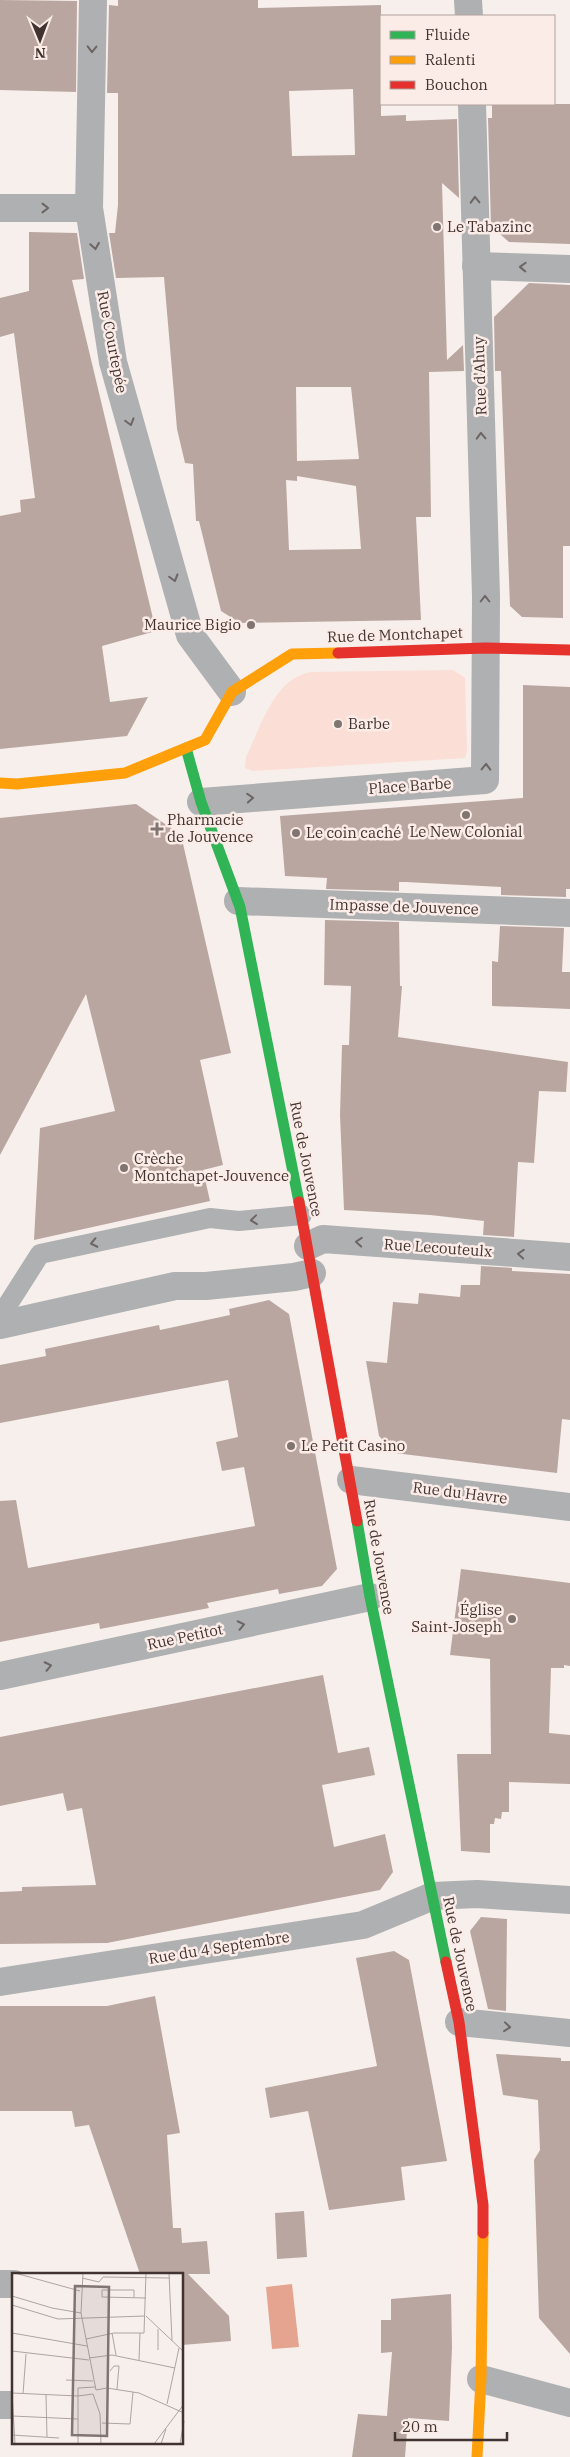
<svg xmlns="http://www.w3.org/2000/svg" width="570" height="2457" viewBox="0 0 570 2457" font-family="'IBM Plex Serif',serif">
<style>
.green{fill:#fbded5}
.water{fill:#e4a490}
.building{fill:#baa6a0;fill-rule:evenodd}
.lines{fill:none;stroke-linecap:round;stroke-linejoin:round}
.lane{stroke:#afb0b1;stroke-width:20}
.street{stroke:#afb0b1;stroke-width:28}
.fast{stroke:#30b455;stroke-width:11}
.slow{stroke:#ff9f0a;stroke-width:11}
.jam{stroke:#e5322d;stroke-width:11}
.oneway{stroke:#6d6563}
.poi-dot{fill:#817571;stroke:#fbece8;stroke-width:2}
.labels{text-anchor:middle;stroke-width:5;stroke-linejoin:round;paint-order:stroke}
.poi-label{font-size:15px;fill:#41332f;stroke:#fbece8;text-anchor:start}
.street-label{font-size:15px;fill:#41332f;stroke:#fbece8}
.inset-road{fill:none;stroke:#aea4a0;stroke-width:1}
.view{fill:#817571;fill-opacity:0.15;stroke:#817571;stroke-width:2.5}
.inset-edge{fill:none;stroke:#41332f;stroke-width:2.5}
</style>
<rect width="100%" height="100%" fill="#f7efec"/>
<path class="green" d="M453,670L465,678L467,751L465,758L253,771L245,768L246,757C261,727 273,680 310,672Z"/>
<path class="water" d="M292,2284L299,2347L272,2349L266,2287Z"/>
<g class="building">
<path d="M0,0L77,1L76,92L0,90Z"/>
<path d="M118,0H258V8L381,5V116L406,115V121L457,119L459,198L442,183L447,360L463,345L464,371L429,372L431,517H416L421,620L240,623L221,611L199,521H196L193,464L185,463L177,429L164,277L116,278L109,233H115L118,205V93H107L109,5L118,6ZM353,89L355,155L292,156L289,91ZM296,387H351L359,459L297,461ZM297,476L356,486L361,549L289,550L286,480L297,481Z"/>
<path d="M492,104H570V244L509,242L491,226L488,118H492Z"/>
<path d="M29,232L77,233L84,279L72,280L156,631L102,646L110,702L148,697L127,736L0,749V516L21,512L20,500L35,498L14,333L0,337V298L29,291Z"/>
<path d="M529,283L570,285V546H563V618L522,617L510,606L501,371H495L494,317Z"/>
<path d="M523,685L570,687V889H566V897L501,895V887L406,882H399V891L326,889L327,878L285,876L280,816L523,798Z"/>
<path d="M136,804L181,835L231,1053L200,1060L223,1165L203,1170L210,1201L34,1240L40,1128L115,1111L86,994L0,1155V818Z"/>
<path d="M325,920L399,922L400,986H402L398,1037L568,1062L566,1092L539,1091L534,1163L518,1162L514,1237L483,1235L484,1221L430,1215L344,1210L340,1115L342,1045H349L351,986L324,985Z"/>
<path d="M500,926L564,928L562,972H570V1009L492,1006V961L498,962Z"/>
<path d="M481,1266L512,1268V1271L570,1274V1420L562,1419L557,1473L395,1453L379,1436L366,1361L387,1363L393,1302L418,1304L419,1293L460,1297L461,1285H480Z"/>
<path d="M269,1300L289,1314L337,1569L322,1586L279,1594L278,1589L207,1603L209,1608L100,1629L99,1623L0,1642V1501L16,1500L28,1568L255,1526L244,1467L222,1471L216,1442L238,1437L228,1380L0,1423V1365L46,1356L45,1349L159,1325L160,1330L230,1315L229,1309Z"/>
<path d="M461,1569L570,1583V1666L564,1665V1668H551L549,1733L570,1735V1784L509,1782V1812H502L501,1819L495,1818L494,1824H490V1853L461,1851L457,1754H491L490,1659L450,1655Z"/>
<path d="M323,1675L338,1753L369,1747L375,1775L322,1785L334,1847L385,1834L393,1872L380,1890L107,1943L0,1944V1892L22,1891V1887L96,1885L82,1808L67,1811L63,1793L0,1806V1737Z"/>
<path d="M481,1917L507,1919L506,2011L488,2009L470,1931Z"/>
<path d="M394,1951L409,1960L447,2161L401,2167L405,2200L329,2210L308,2111L270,2118L265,2088L377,2066L356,1958Z"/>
<path d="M155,1996L180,2133L167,2135L173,2228H181L182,2243L207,2241L210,2274H188L229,2316L231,2341L182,2345V2274H140L89,2125L75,2127L72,2111H0V2006H107Z"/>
<path d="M496,2054L561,2058V2061H570V2354L539,2318L534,2160L540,2150L538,2100L503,2095Z"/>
<path d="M304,2211L307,2257L277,2259L275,2213Z"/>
<path d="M451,2294L452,2347L449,2421L408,2418L405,2457H352L358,2414L387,2416L392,2352L381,2353V2320H391V2299Z"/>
</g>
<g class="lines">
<path class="lane" d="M0,1317L40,1254L210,1218L239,1221L302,1215"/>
<g class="street">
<path d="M93,0L89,208L113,362L190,635L232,692"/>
<path d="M468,0L469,16"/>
<path d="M0,208H89"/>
<path d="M476,266L570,269"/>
<path d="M201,802L485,780L486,596L472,104"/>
<path d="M238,901L570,913"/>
<path d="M308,1246L323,1239L570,1257"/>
<path d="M0,1325L175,1286H206L294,1277L312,1273"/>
<path d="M351,1480L570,1507"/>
<path d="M0,1676L370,1597"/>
<path d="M0,1982L363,1925L433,1896L477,1894L570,1900"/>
<path d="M459,2022L570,2033"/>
<path d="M0,2284H14"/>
<path d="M481,2379L570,2403"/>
<path d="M0,2405H14"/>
</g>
<g class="fast">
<path d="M186,748L201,802L240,907L299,1202"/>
<path d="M357,1521L370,1597L446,1962"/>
</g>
<g class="slow">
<path d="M0,783L17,784L125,773L205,740L232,692L292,654L338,653"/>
<path d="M477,2457L481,2379L483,2233"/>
</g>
<g class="jam">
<path d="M338,653L485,648L570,650"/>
<path d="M299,1202L357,1521"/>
<path d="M446,1962L459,2022L483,2205V2233"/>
</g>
</g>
<defs><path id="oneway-chevron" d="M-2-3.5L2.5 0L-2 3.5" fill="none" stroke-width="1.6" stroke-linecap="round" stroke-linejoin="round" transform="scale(1.25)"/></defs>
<g class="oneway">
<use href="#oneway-chevron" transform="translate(92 49) rotate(91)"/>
<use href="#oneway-chevron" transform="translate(475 200) rotate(-92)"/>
<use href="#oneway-chevron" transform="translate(45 208)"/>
<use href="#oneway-chevron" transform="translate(95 246) rotate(81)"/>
<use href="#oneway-chevron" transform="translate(523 267) rotate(-178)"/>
<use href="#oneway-chevron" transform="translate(130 422) rotate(74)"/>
<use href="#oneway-chevron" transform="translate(481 436) rotate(-92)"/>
<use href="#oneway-chevron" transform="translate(174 578) rotate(74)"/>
<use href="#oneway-chevron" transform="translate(485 599) rotate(-90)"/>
<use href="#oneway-chevron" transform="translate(486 767) rotate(-89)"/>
<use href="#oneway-chevron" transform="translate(250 798) rotate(-4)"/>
<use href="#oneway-chevron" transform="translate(254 1220) rotate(174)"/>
<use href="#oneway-chevron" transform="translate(359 1242) rotate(-176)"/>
<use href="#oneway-chevron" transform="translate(94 1243) rotate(168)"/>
<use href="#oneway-chevron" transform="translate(521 1254) rotate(-176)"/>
<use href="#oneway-chevron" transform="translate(241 1625) rotate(-12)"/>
<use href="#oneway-chevron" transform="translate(48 1666) rotate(-12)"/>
<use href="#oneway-chevron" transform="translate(507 2027) rotate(6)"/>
</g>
<g class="poi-dot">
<circle cx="437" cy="227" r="5"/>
<circle cx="251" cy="625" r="5"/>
<circle cx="338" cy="724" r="5"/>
<circle cx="466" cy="815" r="5"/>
<path d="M154.5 821.5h5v5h5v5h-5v5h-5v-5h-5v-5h5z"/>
<circle cx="296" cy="833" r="5"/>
<circle cx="124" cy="1168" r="5"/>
<circle cx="291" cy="1446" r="5"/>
<circle cx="512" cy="1619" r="5"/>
</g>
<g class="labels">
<g class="poi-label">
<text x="447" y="232">Le Tabazinc</text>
<text x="241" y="630" text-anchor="end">Maurice Bigio</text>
<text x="348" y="729">Barbe</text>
<text x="167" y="825">Pharmacie<tspan x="167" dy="17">de Jouvence</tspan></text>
<text x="466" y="837" text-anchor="middle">Le New Colonial</text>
<text x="306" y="838">Le coin caché</text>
<text x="134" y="1164">Crèche<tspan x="134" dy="17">Montchapet-Jouvence</tspan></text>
<text x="301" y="1451">Le Petit Casino</text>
<text x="502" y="1615" text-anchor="end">Église<tspan x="502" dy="17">Saint-Joseph</tspan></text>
</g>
<g class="street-label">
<text transform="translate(112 342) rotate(79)" y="5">Rue Courtepée</text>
<text transform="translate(480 376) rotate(-92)" y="5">Rue d'Ahuy</text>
<text transform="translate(395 635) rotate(-2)" y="5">Rue de Montchapet</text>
<text transform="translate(410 786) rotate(-4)" y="5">Place Barbe</text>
<text transform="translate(404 907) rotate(2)" y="5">Impasse de Jouvence</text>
<text transform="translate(306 1159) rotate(79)" y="5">Rue de Jouvence</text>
<text transform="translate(438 1248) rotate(4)" y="5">Rue Lecouteulx</text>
<text transform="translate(460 1493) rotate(7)" y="5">Rue du Havre</text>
<text transform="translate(379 1557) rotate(80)" y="5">Rue de Jouvence</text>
<text transform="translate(185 1637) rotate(-12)" y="5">Rue Petitot</text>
<text transform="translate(219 1948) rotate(-9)" y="5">Rue du 4 Septembre</text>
<text transform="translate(460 1954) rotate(78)" y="5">Rue de Jouvence</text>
</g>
</g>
<g transform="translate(12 2273)">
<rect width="171" height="171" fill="#f7efec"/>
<path class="inset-road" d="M3,0L68,18M71,0L69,40L84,117M157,0L160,68M70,5L87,9L91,4L158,5M0,23L40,35L69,40M122,24V17H90V24L134,25M0,32L46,46L133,43M134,43L172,79M0,60L75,73M100,60L104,82M74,66L102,60H132L134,0M146,77V56M0,78L77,87M77,85L100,82L163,95M127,87L128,60M98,98L102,93H107L105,116M54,107L81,108M84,117L95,115L127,120L172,140M0,120L66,123L81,121M0,120L3,171M11,121L14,81M81,121L88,141L89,171M34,122L35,164M155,131L167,75M0,143L66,146M90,150L118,151L121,119M0,162L47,165M66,171V115L83,114M142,171L172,131M149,171L154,156M168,171L172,148"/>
<path class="view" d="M63,13L97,14L95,163L60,162Z"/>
<rect width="171" height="171" class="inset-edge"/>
</g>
<rect x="380" y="15" width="175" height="90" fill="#fbece8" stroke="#b1a29e"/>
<rect x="390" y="31" width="25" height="8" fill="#30b455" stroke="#b1a29e"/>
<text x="425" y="40" font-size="15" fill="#41332f">Fluide</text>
<rect x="390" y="56" width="25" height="8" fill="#ff9f0a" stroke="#b1a29e"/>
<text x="425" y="65" font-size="15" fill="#41332f">Ralenti</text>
<rect x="390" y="81" width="25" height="8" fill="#e5322d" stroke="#b1a29e"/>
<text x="425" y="90" font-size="15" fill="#41332f">Bouchon</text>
<g transform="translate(40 40) rotate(179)" stroke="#fbece8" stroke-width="4" paint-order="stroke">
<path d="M0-4L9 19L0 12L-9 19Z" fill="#41332f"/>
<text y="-8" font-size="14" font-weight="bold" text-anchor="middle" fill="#41332f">N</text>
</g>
<path d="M395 2432v8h112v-8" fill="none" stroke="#41332f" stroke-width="2.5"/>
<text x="402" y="2432" font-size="15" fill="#41332f" stroke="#fbece8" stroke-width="4" paint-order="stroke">20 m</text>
</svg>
